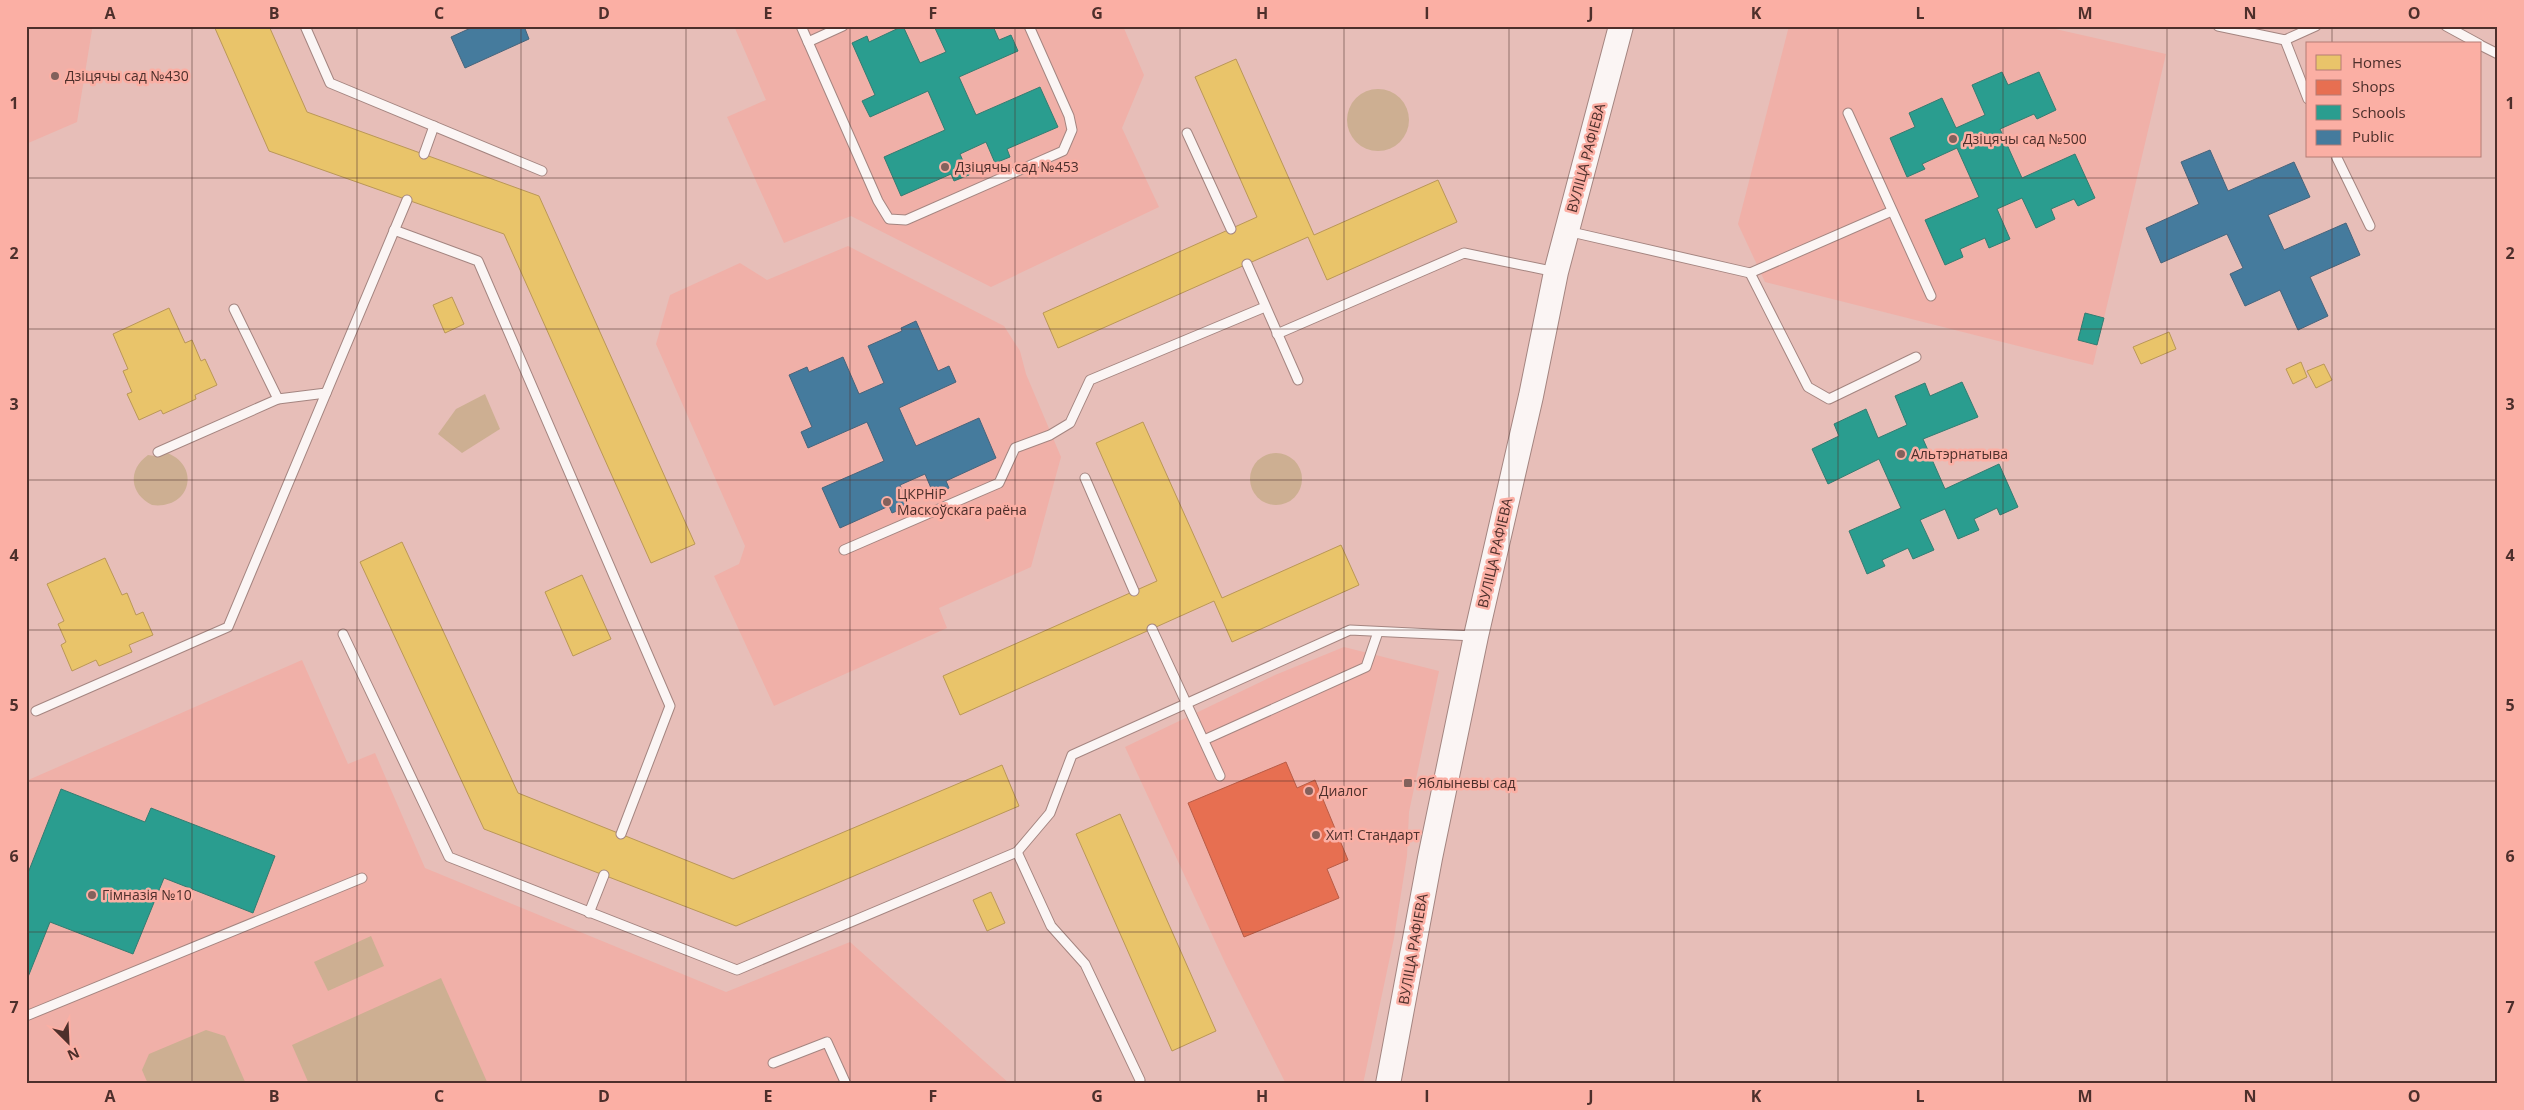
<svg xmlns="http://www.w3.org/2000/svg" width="2524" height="1110" viewBox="0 0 2524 1110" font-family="'Open Sans',sans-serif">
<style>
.built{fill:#f0b0a8}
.green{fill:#cdaf92}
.homes{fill:#e9c46a;stroke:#ba9757}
.shops{fill:#e76f51;stroke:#b95c46}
.schools{fill:#2a9d8f;stroke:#347c71}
.public{fill:#457b9d;stroke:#47647b}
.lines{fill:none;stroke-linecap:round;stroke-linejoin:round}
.service-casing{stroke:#a48580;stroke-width:11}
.secondary-casing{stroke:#a48580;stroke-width:26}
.service{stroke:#fbf5f4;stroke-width:9}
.secondary{stroke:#fbf5f4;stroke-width:24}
.grid{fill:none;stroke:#4d2f2b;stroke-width:1;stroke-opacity:0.55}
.poi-dot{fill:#83615c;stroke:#fbafa4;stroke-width:2}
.labels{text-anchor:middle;stroke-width:5;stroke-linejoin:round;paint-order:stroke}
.poi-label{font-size:14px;fill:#4d2f2b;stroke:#fbafa4;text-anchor:start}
.street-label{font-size:14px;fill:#4d2f2b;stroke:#fbafa4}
.neatline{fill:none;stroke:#4d2f2b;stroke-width:2}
.grid-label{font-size:16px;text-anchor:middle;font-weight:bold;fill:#4d2f2b}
</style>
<rect width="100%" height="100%" fill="#e7beb8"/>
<g class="built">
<path d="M26,26H91L92,30L77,122L26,144Z"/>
<path d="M734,26H1123L1144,75L1122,128L1159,207L991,287L851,216L784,243L727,117L766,100Z"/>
<path d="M1789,26H2042L2166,54L2093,365L1765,282L1738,224Z"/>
<path d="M848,246L1004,326L1020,351L1026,374L1061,457L1031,567L939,608L947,628L774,706L714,576L739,564L745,546L656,344L670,295L740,263L767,280Z"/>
<path d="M1344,647L1439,671L1409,812L1407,856L1394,938L1363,1084H1286L1227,967L1125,747L1275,675Z"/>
<path d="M302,660L348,764L375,753L425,868L726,992L850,942L1010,1084H26V781Z"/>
</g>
<g class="green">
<circle cx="1378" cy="120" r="31"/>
<path d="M485,394L500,429L462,453L438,434L456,409Z"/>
<path d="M165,452C202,465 191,510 152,505C130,494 127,470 148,455L155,456Z"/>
<circle cx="1276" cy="479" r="26"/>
<path d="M371,936L384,966L328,991L314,962Z"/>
<path d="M441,978L488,1084H309L292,1045Z"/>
<path d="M206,1030L225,1036L246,1084H148L142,1070L149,1054Z"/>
</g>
<g class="homes">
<path d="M214,26H269L307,112L539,196L695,544L651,563L504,234L269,151Z"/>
<path d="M1236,59L1314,235L1438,180L1457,222L1327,280L1308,237L1058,348L1043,313L1257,217L1195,77Z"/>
<path d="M452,297L464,324L445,333L433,305Z"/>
<path d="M169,308L185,343L192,340L201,361L205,359L217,385L195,395L196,399L163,414L161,410L139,420L127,394L132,392L123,371L128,369L113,334Z"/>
<path d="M2169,332L2176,349L2141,364L2133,347Z"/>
<path d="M2301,362L2307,377L2293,384L2286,369Z"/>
<path d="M2324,364L2332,380L2316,388L2307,371Z"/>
<path d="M1143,422L1222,598L1341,545L1359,585L1232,642L1214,601L960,715L943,676L1157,581L1096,443Z"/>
<path d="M402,542L518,793L733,879L1002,765L1019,806L736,926L484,829L360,562Z"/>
<path d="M105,558L122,595L127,593L136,615L143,612L153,635L129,645L132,652L99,666L96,660L72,671L61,645L66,642L58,624L64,621L47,584Z"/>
<path d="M582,575L611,639L573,656L545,592Z"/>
<path d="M1120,814L1216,1031L1172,1051L1076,834Z"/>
<path d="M991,892L1005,923L987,931L973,900Z"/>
</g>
<path class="shops" d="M1286,762L1297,788L1315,780L1348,860L1327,869L1339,898L1244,937L1188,803Z"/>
<g class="schools">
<path d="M903,26L920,63L946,52L934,26H993L999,40L1011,35L1018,51L959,77L976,115L1040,87L1058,127L1007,149L1010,157L995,163L986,142L960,154L969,175L954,181L951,174L901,196L884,157L945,130L928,91L870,117L862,101L875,95L852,43L867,36L869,42Z"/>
<path d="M2002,72L2008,85L2039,72L2056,110L2037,119L2034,114L2000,129L2022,178L2075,154L2095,198L2078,206L2074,199L2051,209L2055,219L2036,228L2022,198L1997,209L2010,239L1989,248L1985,238L1960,249L1963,257L1945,265L1925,220L1979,197L1957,148L1922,164L1925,169L1907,177L1890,138L1915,127L1909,113L1942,98L1956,128L1985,115L1972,85Z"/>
<path d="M2085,313L2104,318L2097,345L2078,340Z"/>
<path d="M1962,382L1978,417L1923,439L1945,489L1999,464L2018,507L2000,515L1997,508L1974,519L1979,530L1958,539L1945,509L1920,520L1934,550L1913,559L1908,548L1882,560L1885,566L1867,574L1849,531L1901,508L1879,459L1828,484L1812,449L1839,436L1834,424L1866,409L1878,438L1907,425L1895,396L1925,383L1930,396Z"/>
<path d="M61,789L145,822L151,808L275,856L253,913L164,878L133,954L50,922L26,982V878Z"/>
</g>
<g class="public">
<path d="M475,26H524L529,39L465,68L451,37Z"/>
<path d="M2210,150L2228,191L2294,162L2310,197L2268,215L2284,250L2346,223L2360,255L2310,277L2328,316L2298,330L2280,290L2245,306L2230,274L2243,268L2227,234L2161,263L2146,228L2199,204L2181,162Z"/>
<path d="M916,321L938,371L949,366L956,382L899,408L916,446L979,418L996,458L946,481L949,488L934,495L925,474L900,485L909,506L892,513L889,506L840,528L822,488L884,461L867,422L808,448L801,432L812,427L789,375L807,367L809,372L843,357L859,394L884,383L868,346L902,331L901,328Z"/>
</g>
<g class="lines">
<g class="service-casing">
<g id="service">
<path d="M305,26L330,83L542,171"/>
<path d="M801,26L878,201L889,219L906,220L1063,151L1072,130L1069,116L1029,26"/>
<path d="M2218,26L2285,40L2316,26"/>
<path d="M2446,26L2479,44"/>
<path d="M2285,40L2308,99"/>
<path d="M808,42L843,26"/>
<path d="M2480,45L2498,54"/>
<path d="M1848,113L1931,296"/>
<path d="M1187,133L1231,229"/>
<path d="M424,154L434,126"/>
<path d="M2336,156L2370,226"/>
<path d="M394,230L478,261L670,706L621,834"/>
<path d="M1567,231L1750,273L1892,211"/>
<path d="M1247,264L1298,380"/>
<path d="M1750,273L1808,387L1829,399L1916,357"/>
<path d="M234,309L278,399"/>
<path d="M1277,334L1464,253L1556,272"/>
<path d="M158,452L278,399L326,393"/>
<path d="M1085,478L1134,591"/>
<path d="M844,550L999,483L1015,448L1050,435L1070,423L1090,380L1265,307"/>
<path d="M1152,629L1220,776"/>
<path d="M343,634L449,857L737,970L1017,852L1050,813L1072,755L1350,630L1474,636"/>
<path d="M36,711L228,627L407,200"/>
<path d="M1204,740L1366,667L1378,632"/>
<path d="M1017,852L1051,926L1085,964L1140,1080"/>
<path d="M589,913L604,875"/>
<path d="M26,1016L362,878"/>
<path d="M773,1063L827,1042L846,1084"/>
</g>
</g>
<g class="secondary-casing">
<path id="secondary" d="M1388,1084L1430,858L1476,636L1531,396L1556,272L1621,26"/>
</g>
<use href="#service" class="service"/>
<use href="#secondary" class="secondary"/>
</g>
<path class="grid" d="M192,26V1084M357,26V1084M521,26V1084M686,26V1084M850,26V1084M1015,26V1084M1180,26V1084M1344,26V1084M1509,26V1084M1674,26V1084M1838,26V1084M2003,26V1084M2167,26V1084M2332,26V44M2332,156V1084M26,178H2498M26,329H2498M26,480H2498M26,630H2498M26,781H2498M26,932H2498"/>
<g class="poi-dot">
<circle cx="55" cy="76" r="5"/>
<circle cx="1953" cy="139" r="5"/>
<circle cx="945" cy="167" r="5"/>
<circle cx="1901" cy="454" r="5"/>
<circle cx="887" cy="502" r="5"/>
<rect x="1403" y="778" width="10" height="10" rx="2.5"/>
<circle cx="1309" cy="791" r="5"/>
<circle cx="1316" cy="835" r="5"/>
<circle cx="92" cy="895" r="5"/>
</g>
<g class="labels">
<g class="poi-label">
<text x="65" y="81">Дзіцячы сад №430</text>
<text x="1963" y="144">Дзіцячы сад №500</text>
<text x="955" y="172">Дзіцячы сад №453</text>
<text x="1911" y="459">Альтэрнатыва</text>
<text x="897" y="499">ЦКРНіР<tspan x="897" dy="16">Маскоўскага раёна</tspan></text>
<text x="1418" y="788">Яблыневы сад</text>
<text x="1319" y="796">Диалог</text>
<text x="1326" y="840">Хит! Стандарт</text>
<text x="102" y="900">Гімназія №10</text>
</g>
<g class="street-label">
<text transform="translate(1586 158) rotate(-75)" y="5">ВУЛІЦА РАФІЕВА</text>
<text transform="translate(1495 553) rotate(-77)" y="5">ВУЛІЦА РАФІЕВА</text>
<text transform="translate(1413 949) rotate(-80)" y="5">ВУЛІЦА РАФІЕВА</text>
</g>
</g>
<rect width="2524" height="1110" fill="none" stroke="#fbafa4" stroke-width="55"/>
<rect x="2306" y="42" width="175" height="115" fill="#fbafa4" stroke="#b57c74"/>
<rect x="2316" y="55" width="25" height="15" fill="#e9c46a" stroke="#b57c74"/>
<text x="2352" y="68" font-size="15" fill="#4d2f2b">Homes</text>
<rect x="2316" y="80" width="25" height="15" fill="#e76f51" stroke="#b57c74"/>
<text x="2352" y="92" font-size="15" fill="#4d2f2b">Shops</text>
<rect x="2316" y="105" width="25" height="15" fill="#2a9d8f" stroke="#b57c74"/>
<text x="2352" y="118" font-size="15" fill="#4d2f2b">Schools</text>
<rect x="2316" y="130" width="25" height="15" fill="#457b9d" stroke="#b57c74"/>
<text x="2352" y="142" font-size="15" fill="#4d2f2b">Public</text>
<g transform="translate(68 1042) rotate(156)" stroke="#fbafa4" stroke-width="4" paint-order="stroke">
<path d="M0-4L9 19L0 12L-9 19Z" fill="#4d2f2b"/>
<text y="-8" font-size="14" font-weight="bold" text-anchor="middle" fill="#4d2f2b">N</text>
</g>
<rect x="28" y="28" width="2468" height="1054" class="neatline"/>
<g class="grid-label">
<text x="110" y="19">A</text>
<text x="274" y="19">B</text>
<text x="439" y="19">C</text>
<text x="604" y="19">D</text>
<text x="768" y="19">E</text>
<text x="933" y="19">F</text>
<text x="1097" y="19">G</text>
<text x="1262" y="19">H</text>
<text x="1427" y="19">I</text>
<text x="1591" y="19">J</text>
<text x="1756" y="19">K</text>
<text x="1920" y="19">L</text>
<text x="2085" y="19">M</text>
<text x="2250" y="19">N</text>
<text x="2414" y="19">O</text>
<text x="14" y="109">1</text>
<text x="2510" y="109">1</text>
<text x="14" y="259">2</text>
<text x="2510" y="259">2</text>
<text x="14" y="410">3</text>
<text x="2510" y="410">3</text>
<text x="14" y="561">4</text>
<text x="2510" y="561">4</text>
<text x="14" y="711">5</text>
<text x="2510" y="711">5</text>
<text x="14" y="862">6</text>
<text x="2510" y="862">6</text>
<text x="14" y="1013">7</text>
<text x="2510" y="1013">7</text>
<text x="110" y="1102">A</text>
<text x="274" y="1102">B</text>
<text x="439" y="1102">C</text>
<text x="604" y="1102">D</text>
<text x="768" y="1102">E</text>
<text x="933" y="1102">F</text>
<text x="1097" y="1102">G</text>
<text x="1262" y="1102">H</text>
<text x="1427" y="1102">I</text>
<text x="1591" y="1102">J</text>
<text x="1756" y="1102">K</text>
<text x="1920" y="1102">L</text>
<text x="2085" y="1102">M</text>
<text x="2250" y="1102">N</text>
<text x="2414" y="1102">O</text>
</g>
</svg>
